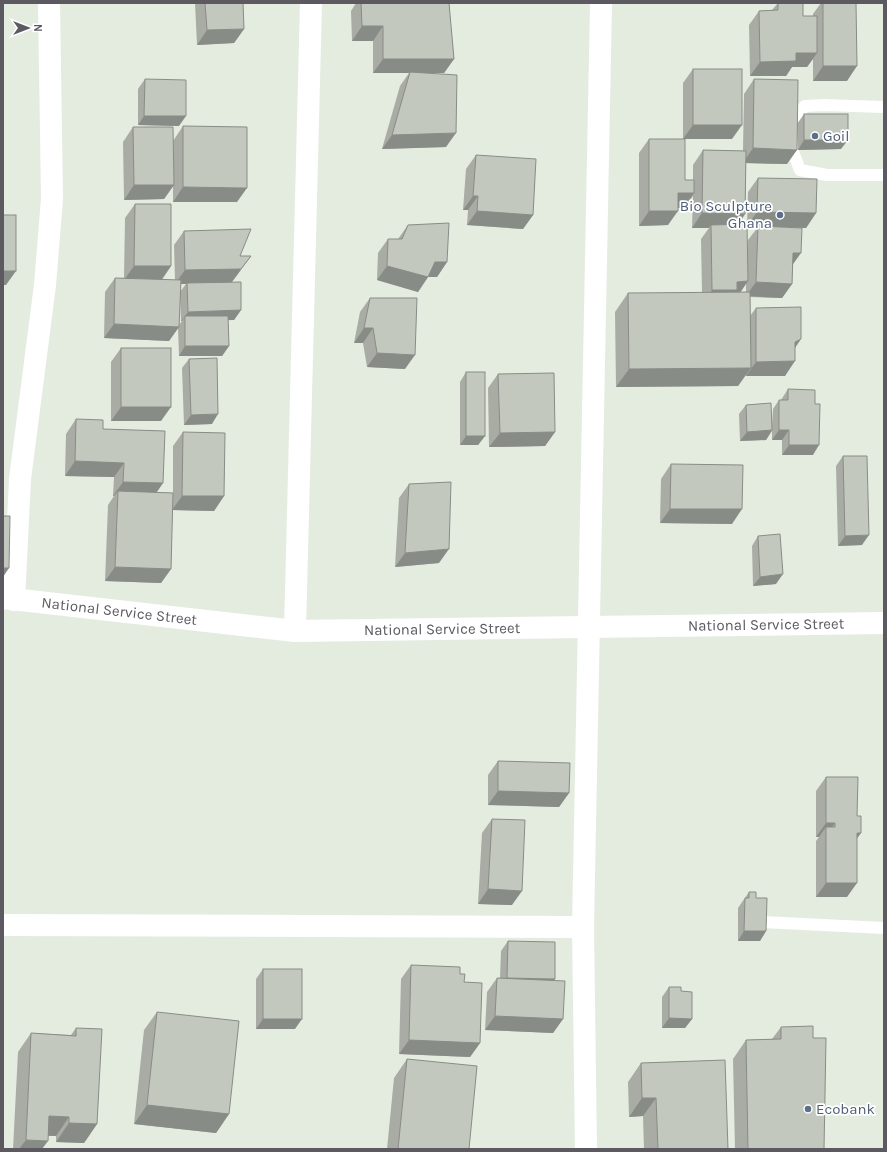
<svg xmlns="http://www.w3.org/2000/svg" width="887" height="1152" viewBox="0 0 887 1152" font-family="Karla,sans-serif">
<style>
.lines{fill:none;stroke-linecap:round;stroke-linejoin:round}
.lane{stroke:#fff;stroke-width:12}
.street{stroke:#fff;stroke-width:22}
.wall{fill:#a8aca4;fill-rule:evenodd}
.shaded-wall{fill:#888c86}
.building{fill:#c3c8bf;stroke:#888c86}
.service-dot{fill:#5c6f8a;stroke:#fff;stroke-width:1.5}
.labels{text-anchor:middle;stroke-width:3.5;stroke-linejoin:round;paint-order:stroke}
.service-label{font-size:15px;fill:#4e5e75;stroke:#fff;text-anchor:start}
.street-label{font-size:15px;fill:#5c5961;stroke:#fff}
</style>
<rect width="100%" height="100%" fill="#e4ece0"/>
<g class="lines">
<g class="lane">
<path d="M884,107L824,105L805,106L793,120V152L800,170L827,175H884"/>
<path d="M762,922L884,928"/>
</g>
<g class="street">
<path id="s1" d="M3,598L295,631L884,623"/>
<path d="M14,600L20,479L45,285L52,199L49,3"/>
<path d="M295,631L311,3"/>
<path d="M3,925L583,927"/>
<path d="M586,1149L583,927L601,3"/>
</g>
</g>
<g class="wall">
<path d="M195,3H243L244,29L234,43L197,45Z"/>
<path d="M356,3H449L454,59L444,73H432L446,147L382,149L400,86L409,73H373V41H352L351,11Z"/>
<path d="M778,3L803,16H813V14L821,3H856L847,81H813V59L807,67H792L786,76H750L749,25L759,11L772,10Z"/>
<path d="M693,69L732,139H685V180H693V165L703,150L743,151L744,94L754,79L797,124L804,114L841,149L798,150L797,124L787,164L746,163L745,214L738,225L747,261L748,240L758,227L747,226L748,192L758,178L816,213L806,228L780,227L793,265L792,284L782,298L750,297V316L756,308L795,348L785,376H746V374L738,386L616,387L615,312L628,293H702L701,239L709,228H692L693,196L684,208H678L668,225L639,226V153L649,139H683V83ZM746,283V292H740Z"/>
<path d="M145,79L179,126L138,125V89Z"/>
<path d="M183,126L237,202H173V186L164,199L124,200L123,142L133,127L173,141Z"/>
<path d="M476,155L533,215L523,229L467,225L468,210H463L466,169Z"/>
<path d="M135,204L171,266L162,280H175L174,245L184,231L240,256L241,270L232,282L241,310L234,320H228L229,346L222,356H179L178,328L169,341L104,338L105,292L115,278H124L125,218ZM181,284H186L180,292ZM180,294L181,321H182L179,325Z"/>
<path d="M408,225L447,262L437,277H428L418,292L377,280L378,253L388,239H398Z"/>
<path d="M370,298L405,369L367,367L363,343H354L360,312Z"/>
<path d="M121,348L161,421H111V362Z"/>
<path d="M189,359L212,424L184,425L182,368Z"/>
<path d="M466,372L485,436L478,445H460V382Z"/>
<path d="M498,374L555,432L545,446L489,447L488,388Z"/>
<path d="M788,389L813,455H782V440H772V431L766,440L740,441L739,414L746,405L772,426L773,409L779,400H781Z"/>
<path d="M76,419L103,429L163,483L157,492L173,493V446L183,432L224,496L214,511L172,510L171,569L161,583L105,581L108,505L114,496H113L114,477L65,476L66,434Z"/>
<path d="M843,456L862,545L838,546L836,466Z"/>
<path d="M671,464L732,524L660,523L661,479Z"/>
<path d="M409,484L439,563L395,567L399,498Z"/>
<path d="M758,536L776,584L753,586L752,546Z"/>
<path d="M498,761L569,793L559,807L488,805V775Z"/>
<path d="M826,777L857,838L847,897H816V841L819,837H816V791Z"/>
<path d="M492,819L512,905L478,904L482,833Z"/>
<path d="M749,892L756,898L766,931L760,941H738V908Z"/>
<path d="M508,941L555,979L553,980L563,1019L553,1033L485,1030L487,992L497,978H500L501,951Z"/>
<path d="M411,965L460,974L464,982L480,1043L470,1057L399,1054L401,979Z"/>
<path d="M263,969L295,1029H256V979Z"/>
<path d="M669,987L681,991L692,1019L685,1028H662V997Z"/>
<path d="M157,1012L229,1114L216,1133L134,1124L144,1030Z"/>
<path d="M781,1027L813,1038L824,1149H735L733,1059L746,1040L772,1039Z"/>
<path d="M76,1028L97,1124L84,1143L56,1142V1136H48L42,1149H13L18,1052L31,1033L71,1035Z"/>
<path d="M407,1059L469,1149H387L394,1078Z"/>
<path d="M641,1063L728,1149H644L643,1116L629,1117L628,1082Z"/>
</g>
<g class="shaded-wall">
<path d="M362,26H383L373,41H352Z"/>
<path d="M244,29L234,43L197,45L207,30Z"/>
<path d="M796,53H817L807,67H792L786,76H750L760,62Z"/>
<path d="M383,59H454L444,73H409L410,72L409,73H373Z"/>
<path d="M823,66H857L847,81H813Z"/>
<path d="M144,116H186L179,126L138,125Z"/>
<path d="M693,125H742L732,139H683Z"/>
<path d="M456,133L446,147L382,149L392,135Z"/>
<path d="M804,140H848L841,149L798,150Z"/>
<path d="M753,148L797,150L787,164L743,163Z"/>
<path d="M134,185H174L164,199L124,200Z"/>
<path d="M183,187L247,188L237,202H173Z"/>
<path d="M678,193H694L684,208H668Z"/>
<path d="M473,196H478L468,210H463Z"/>
<path d="M477,211L533,215L523,229L467,225Z"/>
<path d="M649,211H678L668,225L639,226Z"/>
<path d="M757,212L816,213L806,228L747,226Z"/>
<path d="M702,213L745,214L735,228L711,225L709,228H692Z"/>
<path d="M793,253H801L791,267Z"/>
<path d="M251,256L231,283H187L186,284H175L185,270Z"/>
<path d="M435,262H447L437,277H425Z"/>
<path d="M134,266H171L161,280H124Z"/>
<path d="M387,266L428,277L418,292L377,280Z"/>
<path d="M3,271H16L6,285H3Z"/>
<path d="M748,281L738,296L702,304L712,290L737,282Z"/>
<path d="M756,282L792,284L782,298L746,296Z"/>
<path d="M241,310L234,320L185,321V316L182,321H181L188,312Z"/>
<path d="M114,324L179,327L169,341L104,338Z"/>
<path d="M364,328H373L363,343H354Z"/>
<path d="M801,339L791,354L795,342Z"/>
<path d="M185,346H229L222,356H179Z"/>
<path d="M377,353L415,355L405,369L367,367Z"/>
<path d="M795,361L785,376H746L756,362Z"/>
<path d="M751,368L738,386L616,387L629,369Z"/>
<path d="M121,407H171L161,421H111Z"/>
<path d="M218,414L212,424L184,425L191,415Z"/>
<path d="M772,430L766,440L740,441L747,432Z"/>
<path d="M779,430H789L782,440H772Z"/>
<path d="M555,432L545,446L489,447L500,433Z"/>
<path d="M466,436H485L478,445H460Z"/>
<path d="M789,445H819L813,455H782Z"/>
<path d="M75,461L124,463L114,477L65,476Z"/>
<path d="M123,482L163,483L153,497L118,491L114,496H113Z"/>
<path d="M182,496H224L214,511L172,510Z"/>
<path d="M670,509H742L732,524L660,523Z"/>
<path d="M869,535L862,545L838,546L845,536Z"/>
<path d="M449,549L439,563L395,567L405,553Z"/>
<path d="M115,567L171,569L161,583L105,581Z"/>
<path d="M3,568H9L3,577Z"/>
<path d="M783,574L776,584L753,586L760,577Z"/>
<path d="M498,791L569,793L559,807L488,805Z"/>
<path d="M826,823H835L826,835V827L819,837H816Z"/>
<path d="M857,833H861L851,847Z"/>
<path d="M826,883H857L847,897H816Z"/>
<path d="M488,889L522,891L512,905L478,904Z"/>
<path d="M744,931H766L760,941H738Z"/>
<path d="M507,978L555,979L548,988L500,987Z"/>
<path d="M495,1016L563,1019L553,1033L485,1030Z"/>
<path d="M669,1018L692,1019L685,1028H662Z"/>
<path d="M263,1019H302L295,1029H256Z"/>
<path d="M409,1040L480,1043L470,1057L399,1054Z"/>
<path d="M642,1098H656L643,1116L629,1117Z"/>
<path d="M147,1105L229,1114L216,1133L134,1124Z"/>
<path d="M49,1116L69,1117L56,1136L36,1135Z"/>
<path d="M69,1123L97,1124L84,1143L56,1142Z"/>
<path d="M26,1140L48,1141L42,1149H19Z"/>
</g>
<g class="building">
<path d="M205,3H243L244,29L207,30Z"/>
<path d="M361,3H449L454,59H383V26H362Z"/>
<path d="M778,3H803V16H817V53H796V61L760,62L759,11L778,10Z"/>
<path d="M823,3H856L857,66H823Z"/>
<rect x="693" y="69" width="49" height="56"/>
<path d="M410,72L457,75L456,133L392,135Z"/>
<path d="M145,79L186,80V116H144Z"/>
<path d="M754,79L798,80L797,150L753,148Z"/>
<rect x="804" y="114" width="44" height="26"/>
<path d="M183,126L247,127V188L183,187Z"/>
<path d="M133,127H173L174,185H134Z"/>
<path d="M649,139H685V180H694V193H678V211H649Z"/>
<path d="M703,150L746,151L745,214L702,213Z"/>
<path d="M476,155L536,159L533,215L477,211L478,196H473Z"/>
<path d="M758,178L817,179L816,213L757,212Z"/>
<path d="M135,204H171V266H134Z"/>
<rect x="3" y="215" width="13" height="56"/>
<path d="M449,223L447,262H435L428,277L387,266L388,239H402L408,225Z"/>
<path d="M747,224L748,281L737,282V290H712L711,225Z"/>
<path d="M758,226L802,228L801,253H793L792,284L756,282Z"/>
<path d="M251,229L240,256H251L241,269L185,270L184,231Z"/>
<path d="M115,278L181,280L179,327L114,324Z"/>
<path d="M241,282V310L188,312L187,283Z"/>
<path d="M750,292L751,368L629,369L628,293Z"/>
<path d="M370,298H417L415,355L377,353L373,328H364Z"/>
<path d="M801,307V339L795,342V361L756,362V308Z"/>
<path d="M185,316H228L229,346H185Z"/>
<rect x="121" y="348" width="50" height="59"/>
<path d="M217,358L218,414L191,415L189,359Z"/>
<rect x="466" y="372" width="19" height="64"/>
<path d="M554,373L555,432L500,433L498,374Z"/>
<path d="M788,389L815,390V404H820L819,445H789V430H779V400H788Z"/>
<path d="M771,403L772,430L747,432L746,405Z"/>
<path d="M76,419L103,420V429L165,431L163,483L123,482L124,463L75,461Z"/>
<path d="M183,432L225,433L224,496H182Z"/>
<path d="M843,456H867L869,535L845,536Z"/>
<path d="M671,464L743,465L742,509H670Z"/>
<path d="M451,482L449,549L405,553L409,484Z"/>
<path d="M118,491L173,493L171,569L115,567Z"/>
<path d="M3,516H10L9,568H3Z"/>
<path d="M780,534L783,574L760,577L758,536Z"/>
<path d="M498,761L570,763L569,793L498,791Z"/>
<path d="M826,777H858L857,816H861V833H857V883H826V827H835V823H826Z"/>
<path d="M492,819L525,820L522,891L488,889Z"/>
<path d="M749,892H756V898H767L766,931H744L745,898H749Z"/>
<path d="M508,941L555,942V979L507,978Z"/>
<path d="M411,965L460,967V974H465L464,982L482,983L480,1043L409,1040Z"/>
<rect x="263" y="969" width="39" height="50"/>
<path d="M497,978L565,981L563,1019L495,1016Z"/>
<path d="M669,987H681V991L692,992V1019L669,1018Z"/>
<path d="M157,1012L239,1021L229,1114L147,1105Z"/>
<path d="M813,1026V1038H826L824,1149H748L746,1040L781,1039V1027Z"/>
<path d="M76,1028L102,1029L97,1124L69,1123V1117L49,1116L48,1141L26,1140L31,1033L76,1036Z"/>
<path d="M407,1059L477,1066L469,1149H398Z"/>
<path d="M725,1060L728,1149H658L656,1098H642L641,1063Z"/>
</g>
<g class="service-dot">
<circle cx="815" cy="136" r="4"/>
<circle cx="780" cy="215" r="4"/>
<circle cx="808" cy="1109" r="4"/>
</g>
<g class="labels">
<g class="service-label">
<text x="823" y="141">Goil</text>
<text x="772" y="211" text-anchor="end">Bio Sculpture<tspan x="772" dy="17">Ghana</tspan></text>
<text x="816" y="1114">Ecobank</text>
</g>
<g class="street-label">
<text dy="5" stroke="none"><textPath href="#s1" startOffset="117">National Service Street</textPath></text>
<text dy="5" stroke="none"><textPath href="#s1" startOffset="765">National Service Street</textPath></text>
<text dy="5" stroke="none"><textPath href="#s1" startOffset="441">National Service Street</textPath></text>
</g>
</g>
<rect width="887" height="1152" fill="none" stroke="#5c5961" stroke-width="8"/>
<g transform="translate(28 28) rotate(90)" stroke="#ffffff" stroke-width="3" paint-order="stroke">
<path d="M0-3L7 15L0 10L-7 15Z" fill="#5c5961"/>
<text y="-6" font-size="11" font-weight="bold" text-anchor="middle" fill="#5c5961">N</text>
</g>
</svg>
